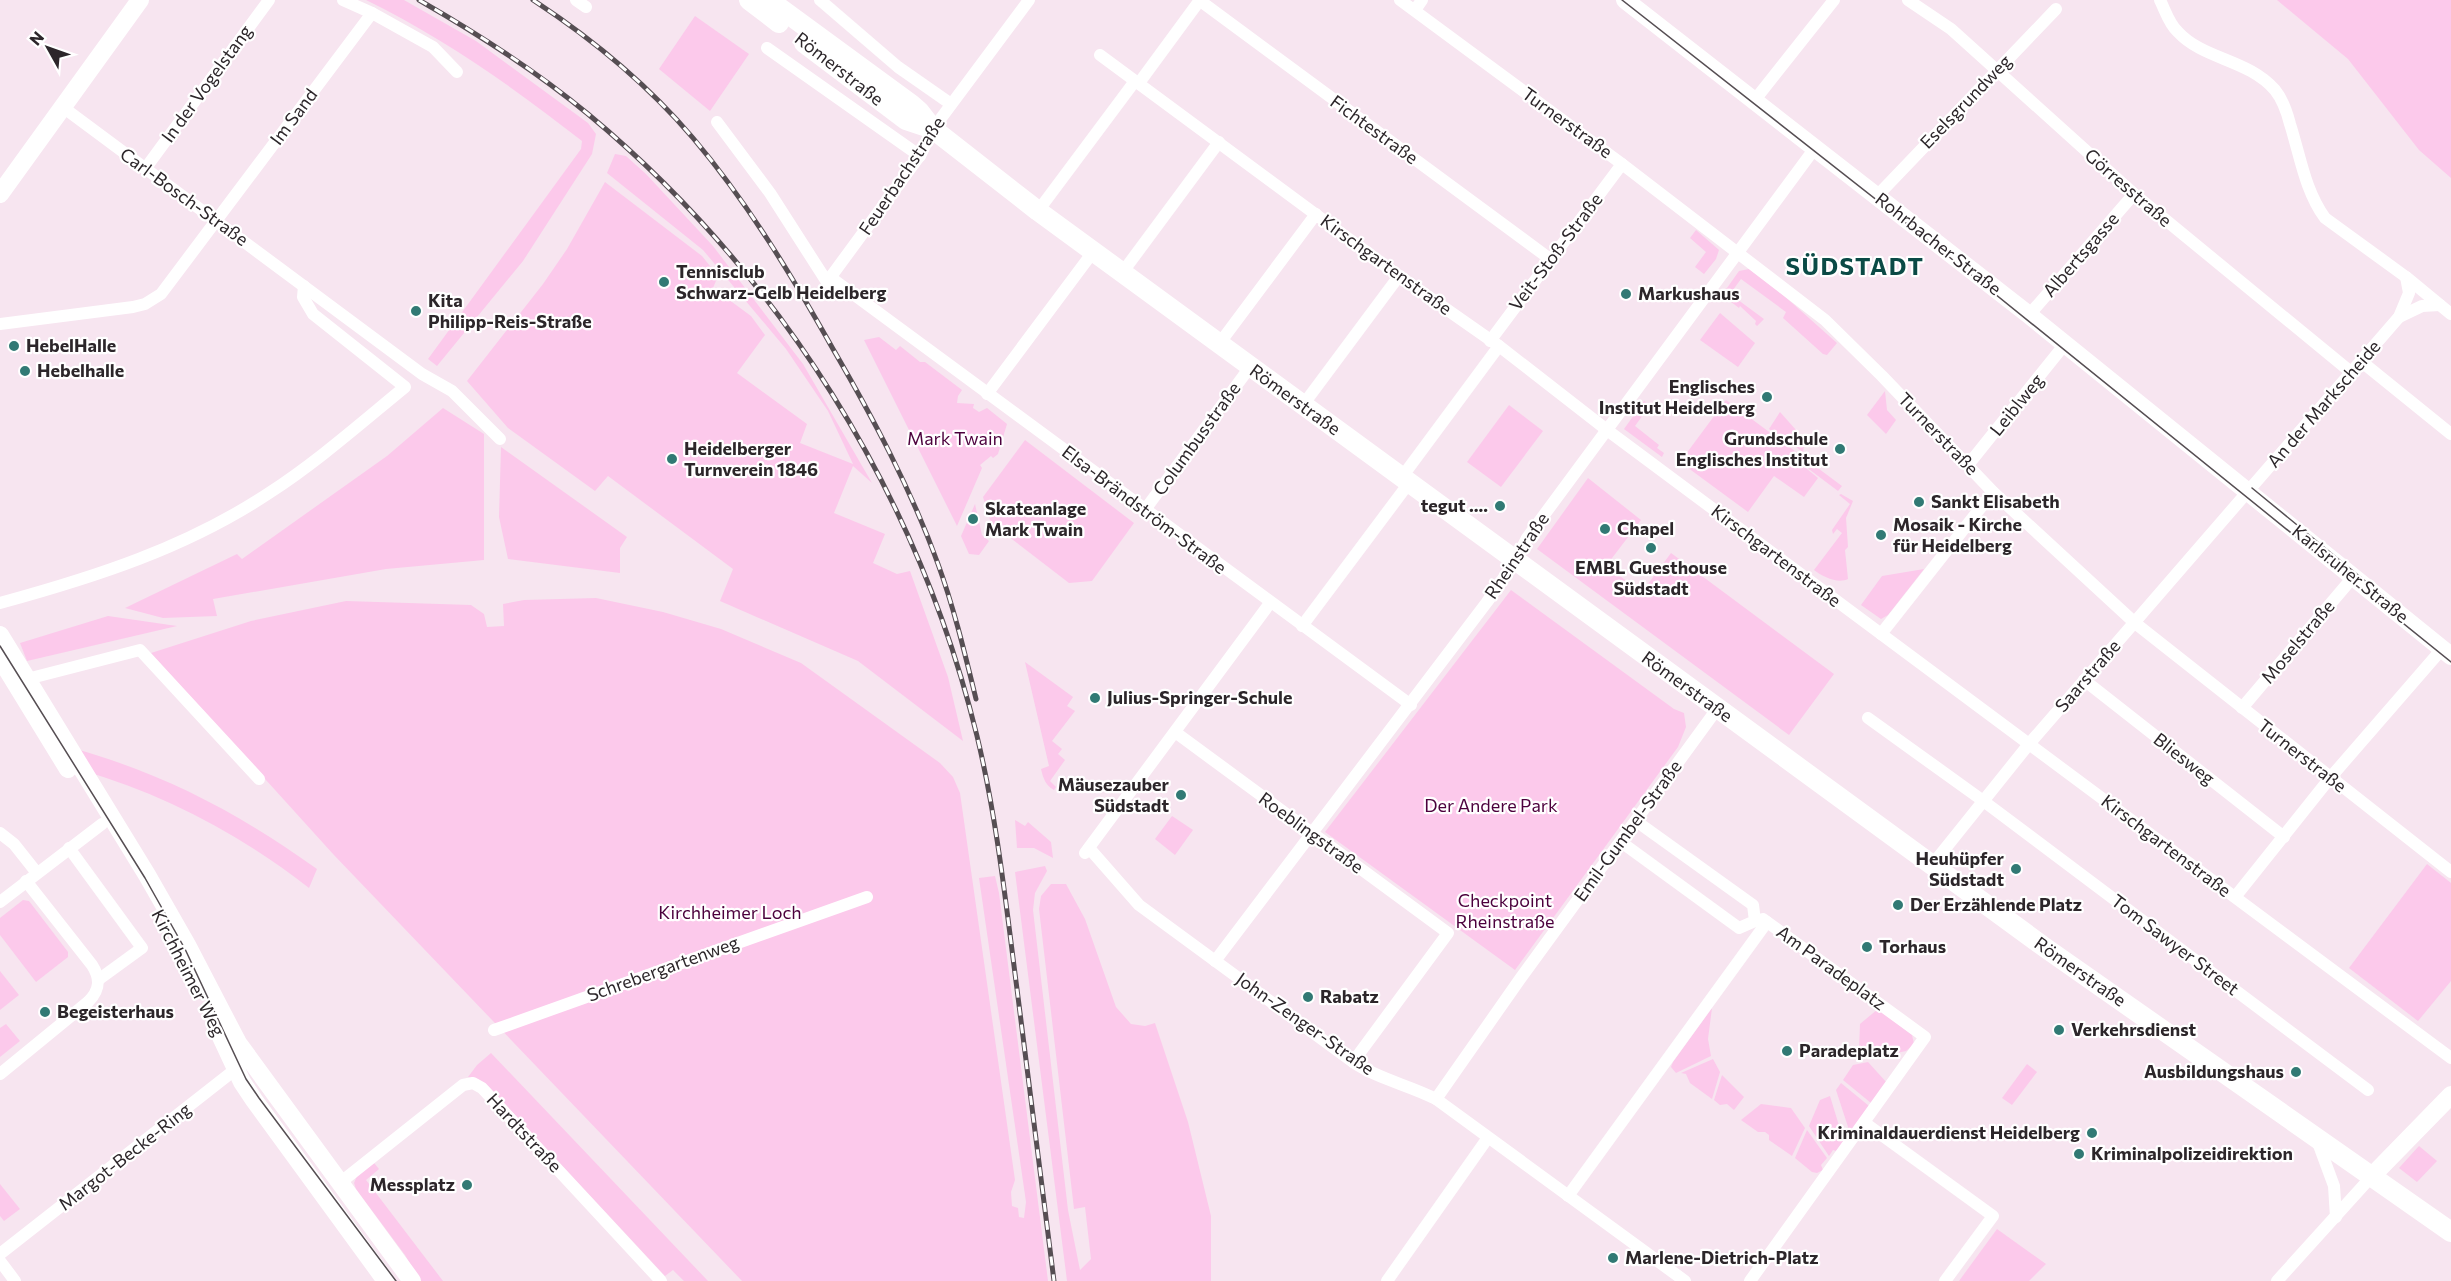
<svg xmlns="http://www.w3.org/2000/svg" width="2451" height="1281" viewBox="0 0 2451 1281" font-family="Commissioner,sans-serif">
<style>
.green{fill:#fcc9eb}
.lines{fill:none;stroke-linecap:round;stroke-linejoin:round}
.street{stroke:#fff;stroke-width:12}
.secondary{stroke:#fff;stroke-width:18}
.primary{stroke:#fff;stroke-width:20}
.tram{stroke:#564e53;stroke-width:1.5}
.rail-casing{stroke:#564e53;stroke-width:5}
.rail{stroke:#fff;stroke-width:3;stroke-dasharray:9;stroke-linecap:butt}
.poi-dot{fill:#317974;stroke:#fff;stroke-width:2}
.labels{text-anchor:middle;stroke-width:4.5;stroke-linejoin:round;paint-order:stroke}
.street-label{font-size:18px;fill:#2c262a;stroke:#fff}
.poi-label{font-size:18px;font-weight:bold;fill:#2c262a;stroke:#fff;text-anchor:start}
.park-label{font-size:18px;fill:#4c003d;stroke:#fff}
.district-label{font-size:24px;font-weight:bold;letter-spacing:1.5px;fill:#0b4a46;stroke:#fff}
</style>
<rect width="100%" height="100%" fill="#f7e5f0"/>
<g class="green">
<path d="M366,0H404L476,41L588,123L596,134L592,154L523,261L437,366L428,359L581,149L582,141C514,88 444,38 366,0Z"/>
<path d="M2277,0H2451V178L2419,150L2348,59Z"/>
<path d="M695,16L749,54L710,111L659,69Z"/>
<path d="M615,154L626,156L646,174L713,246L803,364L872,483L853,466L834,513L885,534L873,563L897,574L910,571L948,677L963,741L858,661L720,601L733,569L608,476L595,491L508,428L467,381L543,284L567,249L605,182L702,256L718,276L713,288L751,316L765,335L737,373L807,424L800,443L853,464L828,411L786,349L703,250L607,173Z"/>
<path d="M1696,230L1719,250L1716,259L1704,274L1695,267L1706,252L1690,238Z"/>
<path d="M1749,269L1782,294L1837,343L1827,355L1823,354L1783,318L1786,312L1741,279L1730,294L1764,319L1757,326L1755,324L1756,321L1740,306L1739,308L1722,295L1739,271Z"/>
<path d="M1720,313L1755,343L1738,367L1700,340Z"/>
<path d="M879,337L896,350L900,346L920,362H925L962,390L958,396L957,403L974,404L973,408L979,412L987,408L1007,424L998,454L993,458L991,456L980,465L982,468L957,526L864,340Z"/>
<path d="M1885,391L1887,410L1896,420L1886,434L1867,415Z"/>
<path d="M1726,400L1842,486L1838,491L1790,455L1818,478L1804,497L1774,476L1748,512L1680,462Z"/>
<path d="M1644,401L1650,405L1635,426L1659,445L1657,448L1664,453L1662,457L1624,429Z"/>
<path d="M1509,405L1543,431L1501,487L1467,462Z"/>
<path d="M443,408L484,434V560L386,569L213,599L217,616L163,618L125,608L237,554L242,559L387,456Z"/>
<path d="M1780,412L1805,440L1803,452L1769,429Z"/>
<path d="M1025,440L1134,523L1092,581L1069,583L991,523L983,497Z"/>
<path d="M501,447L627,537L620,548V573L508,559L499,517Z"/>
<path d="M1588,478L1641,520L1606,566L1642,592L1671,553L1834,674L1789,735L1537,549Z"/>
<path d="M1841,494L1853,501L1846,518L1848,547L1845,550L1848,579C1838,584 1823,577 1814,570L1842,533L1837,529L1833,534L1832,530L1850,504L1839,495Z"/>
<path d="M975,504L982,535L989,541L979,555L969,554L961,536Z"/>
<path d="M1924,569L1888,615L1881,619L1861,605L1882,576Z"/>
<path d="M1511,590L1674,709L1684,713L1686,727L1678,747L1515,970L1325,832Z"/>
<path d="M596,598L663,612L721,629L801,663L940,763L953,777L960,793L1015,1180L1011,1192L1012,1206L1018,1208L1019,1217L1024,1218L1026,1202L979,878L995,876L999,893L1048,1281H742L333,854L151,653L251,621L346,601L471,605L484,614L487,627L504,626L503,604L524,600Z"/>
<path d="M108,616L177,626L27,661L20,643Z"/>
<path d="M1025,662L1073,697L1067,706L1075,711L1052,741L1062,749L1058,754L1065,760L1050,781L1056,787L1054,790C1046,786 1043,778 1041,769L1049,766Z"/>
<path d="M76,749C167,775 240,814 317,869L309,888C241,835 164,794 81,770Z"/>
<path d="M1172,816L1193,830L1175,855L1155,839Z"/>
<path d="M1015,820L1025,826L1028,822L1051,842L1053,858L1034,848H1017Z"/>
<path d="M2427,864L2451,883V981L2418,1021L2349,968Z"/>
<path d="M1045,866L1047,871L1035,893L1033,910L1068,1210L1080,1270L1091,1259L1085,1207L1074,1209L1039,909L1041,896L1051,884H1066L1085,919L1116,1007L1131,1024L1145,1026L1155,1023L1188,1122L1211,1216V1281H1067L1015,872Z"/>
<path d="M23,900L29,901L68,952V957L36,982L0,935V918Z"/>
<path d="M0,971L19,995L0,1010Z"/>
<path d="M1712,1008L1708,1039L1711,1056L1676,1073L1671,1067L1673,1062Z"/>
<path d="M1878,1009L1912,1035L1914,1044L1906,1051L1869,1059L1859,1049L1860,1024Z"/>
<path d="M6,1024L20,1041L0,1057V1028Z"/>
<path d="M491,1053L708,1281H684L673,1270L665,1276L488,1086L477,1079L468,1077L477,1065Z"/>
<path d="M1713,1059L1720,1072L1712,1099L1690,1083L1686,1074L1681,1073Z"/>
<path d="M1868,1062L1887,1083L1871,1103L1843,1080L1853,1065Z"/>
<path d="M2027,1064L2037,1072L2012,1105L2002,1098Z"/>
<path d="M1722,1075L1744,1097L1734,1110L1727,1104L1720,1105L1714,1100Z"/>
<path d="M1841,1083L1869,1106L1850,1133L1836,1090Z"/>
<path d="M1830,1096L1844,1142L1836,1151L1833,1150L1829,1156L1809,1126L1820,1100Z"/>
<path d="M1761,1104L1791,1108L1805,1128L1792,1156L1769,1140V1135L1765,1132H1758L1741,1120Z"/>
<path d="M1807,1130L1827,1158L1821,1165L1823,1170L1817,1173L1812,1172L1795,1158Z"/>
<path d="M2419,1146L2437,1161L2417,1182L2399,1168Z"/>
<path d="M374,1163L379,1169L366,1180L443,1281H420L405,1255L356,1189L354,1183L357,1176Z"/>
<path d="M0,1184L20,1209L4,1221L0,1216Z"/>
<path d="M1997,1229L2046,1264L2029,1281H1959Z"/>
</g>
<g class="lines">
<g class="street">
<path d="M343,0L372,13L433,47L457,72"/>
<path d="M576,0L586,7"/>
<path d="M820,0L898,67L951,104"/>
<path d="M1199,0L1550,259"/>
<path d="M1400,0L1622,164L1825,320L1882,376L1993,492L2135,623L2451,872"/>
<path d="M1908,0L1951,29L2134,194L2352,373"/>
<path d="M2160,0C2165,10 2169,24 2178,32C2204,60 2248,59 2275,90C2283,100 2287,112 2290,124C2300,155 2305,191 2325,218L2406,277L2451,314"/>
<path d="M1415,10L1422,0"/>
<path d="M767,48L920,156"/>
<path d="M1100,55L1399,276L1499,346L1607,430L2451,1058"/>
<path d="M1139,83L1200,0"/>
<path d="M1754,101L1834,0"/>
<path d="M64,108L422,374L452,391L500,439"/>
<path d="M717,122L770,193L827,282L921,154L933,129L1029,0"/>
<path d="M145,169L269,0"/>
<path d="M1877,196L2056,9"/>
<path d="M1038,211L1135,81"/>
<path d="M1122,273L1219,142"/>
<path d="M830,277L1411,705"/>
<path d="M2029,315L2134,194"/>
<path d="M2399,317L2422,306L2440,305"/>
<path d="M0,324L133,307L145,304L161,294L372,13"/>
<path d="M1490,341L1622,164"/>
<path d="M1219,344L1316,214"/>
<path d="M2362,362L2451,434"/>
<path d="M987,394L1093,252"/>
<path d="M1303,405L1399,276"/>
<path d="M1968,465L2065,344"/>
<path d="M1402,477L1499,346"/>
<path d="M1144,511L1250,367"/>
<path d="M0,603C95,577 186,548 269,493C317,462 361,423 405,387L313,314L303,297L304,286"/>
<path d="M1302,626L1409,483"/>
<path d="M1881,634L1993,492"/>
<path d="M27,679L140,650L259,779"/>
<path d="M2084,680L2284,837"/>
<path d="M2242,708L2354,576"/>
<path d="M1868,718L1982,800L2368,1090"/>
<path d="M1175,732L1448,933L1353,1062"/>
<path d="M0,833L14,844L37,873"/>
<path d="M1621,842L1739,928L1755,921L1753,905L1636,821"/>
<path d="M69,848L142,948L98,980"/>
<path d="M1089,848L1139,905L1353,1062C1378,1079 1409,1085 1436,1099L1685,1281"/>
<path d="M1085,853L1270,603"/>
<path d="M1932,865L2029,744L2399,317L2409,293L2406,277"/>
<path d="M2235,897L2330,778L2442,649"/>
<path d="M0,902L102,824"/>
<path d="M1215,961L1487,602L1516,560L1527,538L1815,148"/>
<path d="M494,1030L867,897"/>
<path d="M0,1074L88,1002C100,990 101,979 92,965L26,881"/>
<path d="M1436,1099L1520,979L1717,709"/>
<path d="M1865,1123L1993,1216L1945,1281"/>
<path d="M2317,1140L2334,1186L2336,1217"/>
<path d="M341,1182L463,1085L473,1083L482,1088L661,1281"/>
<path d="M1568,1196L1767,922"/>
<path d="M0,1254L241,1065"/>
<path d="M0,1261L15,1281"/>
<path d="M1387,1281L1487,1139"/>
<path d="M1750,1281L1925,1037L1763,919L1755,921"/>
<path d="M2277,1281L2372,1176"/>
</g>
<g class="secondary">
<path d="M1625,0L2029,315L2451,656"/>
<path d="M0,194L140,0"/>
<path d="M0,635L147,875L187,945L238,1043L412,1281"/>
<path d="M0,658L68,769"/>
<path d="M215,1024L242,1082L254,1100L386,1281"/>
<path d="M2372,1176L2451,1095"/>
</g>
<g class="primary">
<path d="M749,0L779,23"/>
<path d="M769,0L911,104L919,111L933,129L1038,211L2047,949L2451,1232"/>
<path d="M804,43L906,120L933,129"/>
</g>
<g class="tram">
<path d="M1622,0L1948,256L2451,662"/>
<path d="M2252,488L2391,602"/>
<path d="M0,646L145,878L185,949L246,1079L259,1098L396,1281"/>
</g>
<g class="rail-casing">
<g id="rail">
<path d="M419,0C478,34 535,70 588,114C779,273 918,494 977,736C997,819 1006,905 1017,989C1029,1087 1042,1184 1054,1281"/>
<path d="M533,0C591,38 648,85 693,138C748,203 792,276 833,349C873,418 911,489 938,564C954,608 965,654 976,699"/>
</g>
</g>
<use href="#rail" class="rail"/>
</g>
<g class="poi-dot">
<circle cx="664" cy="282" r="6"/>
<circle cx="1626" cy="294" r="6"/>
<circle cx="416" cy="311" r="6"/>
<circle cx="14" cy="346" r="6"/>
<circle cx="25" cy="371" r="6"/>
<circle cx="1767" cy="397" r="6"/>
<circle cx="1840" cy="449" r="6"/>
<circle cx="672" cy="459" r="6"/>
<circle cx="1919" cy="502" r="6"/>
<circle cx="1500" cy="506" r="6"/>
<circle cx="973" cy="519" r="6"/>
<circle cx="1605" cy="529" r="6"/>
<circle cx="1881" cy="535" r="6"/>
<circle cx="1651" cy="548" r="6"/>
<circle cx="1095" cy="698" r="6"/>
<circle cx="1181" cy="795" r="6"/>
<circle cx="2016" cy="869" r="6"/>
<circle cx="1898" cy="905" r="6"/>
<circle cx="1867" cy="947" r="6"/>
<circle cx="1308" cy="997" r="6"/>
<circle cx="45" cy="1012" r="6"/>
<circle cx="2059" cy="1030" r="6"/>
<circle cx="1787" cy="1051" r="6"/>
<circle cx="2296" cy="1072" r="6"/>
<circle cx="2092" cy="1133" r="6"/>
<circle cx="2079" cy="1154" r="6"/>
<circle cx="467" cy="1185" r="6"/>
<circle cx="1613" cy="1258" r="6"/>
</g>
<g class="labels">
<g class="street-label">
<text transform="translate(839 69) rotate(38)" y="6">Römerstraße</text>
<text transform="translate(207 84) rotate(-54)" y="6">In der Vogelstang</text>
<text transform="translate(1966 102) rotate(-46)" y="6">Eselsgrundweg</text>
<text transform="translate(294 117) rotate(-53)" y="6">Im Sand</text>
<text transform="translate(1567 123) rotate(36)" y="6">Turnerstraße</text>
<text transform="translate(1374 130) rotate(36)" y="6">Fichtestraße</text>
<text transform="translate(902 176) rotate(-56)" y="6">Feuerbachstraße</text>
<text transform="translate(2128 188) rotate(41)" y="6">Görresstraße</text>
<text transform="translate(184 197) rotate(36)" y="6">Carl-Bosch-Straße</text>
<text transform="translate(1938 244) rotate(38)" y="6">Rohrbacher Straße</text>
<text transform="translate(1556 252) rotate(-53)" y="6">Veit-Stoß-Straße</text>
<text transform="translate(2081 255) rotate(-49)" y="6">Albertsgasse</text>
<text transform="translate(1386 265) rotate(36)" y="6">Kirschgartenstraße</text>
<text transform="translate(1295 400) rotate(36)" y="6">Römerstraße</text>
<text transform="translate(2324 404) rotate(-49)" y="6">An der Markscheide</text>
<text transform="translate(2017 405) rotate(-51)" y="6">Leiblweg</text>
<text transform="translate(1938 434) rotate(46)" y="6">Turnerstraße</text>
<text transform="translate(1197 439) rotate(-54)" y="6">Columbusstraße</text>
<text transform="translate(1144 510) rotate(37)" y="6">Elsa-Brändström-Straße</text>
<text transform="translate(1517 556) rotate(-56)" y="6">Rheinstraße</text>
<text transform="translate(1776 556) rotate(37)" y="6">Kirschgartenstraße</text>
<text transform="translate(2350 574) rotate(39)" y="6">Karlsruher Straße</text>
<text transform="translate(2298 642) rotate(-50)" y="6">Moselstraße</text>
<text transform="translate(2088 676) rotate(-49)" y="6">Saarstraße</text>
<text transform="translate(1687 687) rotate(36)" y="6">Römerstraße</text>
<text transform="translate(2302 756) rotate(38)" y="6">Turnerstraße</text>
<text transform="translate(2184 759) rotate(38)" y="6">Bliesweg</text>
<text transform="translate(1628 831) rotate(-54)" y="6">Emil-Gumbel-Straße</text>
<text transform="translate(1311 833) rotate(36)" y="6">Roeblingstraße</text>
<text transform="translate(2166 846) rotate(37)" y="6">Kirschgartenstraße</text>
<text transform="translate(2175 945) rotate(37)" y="6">Tom Sawyer Street</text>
<text transform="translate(1831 968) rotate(36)" y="6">Am Paradeplatz</text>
<text transform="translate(663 969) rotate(-20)" y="6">Schrebergartenweg</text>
<text transform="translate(2080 972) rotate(35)" y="6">Römerstraße</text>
<text transform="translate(188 973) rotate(63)" y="6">Kirchheimer Weg</text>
<text transform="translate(1305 1024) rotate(35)" y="6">John-Zenger-Straße</text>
<text transform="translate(524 1133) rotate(47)" y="6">Hardtstraße</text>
<text transform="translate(125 1157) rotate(-38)" y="6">Margot-Becke-Ring</text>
</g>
<g class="poi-label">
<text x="676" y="278">Tennisclub<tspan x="676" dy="21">Schwarz-Gelb Heidelberg</tspan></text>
<text x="1638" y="300">Markushaus</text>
<text x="428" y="307">Kita<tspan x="428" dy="21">Philipp-Reis-Straße</tspan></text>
<text x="26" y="352">HebelHalle</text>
<text x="37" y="377">Hebelhalle</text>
<text x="1755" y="393" text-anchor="end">Englisches<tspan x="1755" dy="21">Institut Heidelberg</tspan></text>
<text x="1828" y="445" text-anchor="end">Grundschule<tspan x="1828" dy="21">Englisches Institut</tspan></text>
<text x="684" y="455">Heidelberger<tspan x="684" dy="21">Turnverein 1846</tspan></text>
<text x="1931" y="508">Sankt Elisabeth</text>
<text x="1488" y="512" text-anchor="end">tegut ....</text>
<text x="985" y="515">Skateanlage<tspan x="985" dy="21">Mark Twain</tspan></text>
<text x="1893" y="531">Mosaik - Kirche<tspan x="1893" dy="21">für Heidelberg</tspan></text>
<text x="1617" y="535">Chapel</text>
<text x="1651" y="574" text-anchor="middle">EMBL Guesthouse<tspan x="1651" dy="21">Südstadt</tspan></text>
<text x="1107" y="704">Julius-Springer-Schule</text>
<text x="1169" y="791" text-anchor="end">Mäusezauber<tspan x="1169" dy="21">Südstadt</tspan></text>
<text x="2004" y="865" text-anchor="end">Heuhüpfer<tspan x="2004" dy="21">Südstadt</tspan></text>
<text x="1910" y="911">Der Erzählende Platz</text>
<text x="1879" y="953">Torhaus</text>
<text x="1320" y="1003">Rabatz</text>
<text x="57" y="1018">Begeisterhaus</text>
<text x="2071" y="1036">Verkehrsdienst</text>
<text x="1799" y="1057">Paradeplatz</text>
<text x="2284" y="1078" text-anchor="end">Ausbildungshaus</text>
<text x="2080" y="1139" text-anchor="end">Kriminaldauerdienst Heidelberg</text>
<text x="2091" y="1160">Kriminalpolizeidirektion</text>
<text x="455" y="1191" text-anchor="end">Messplatz</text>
<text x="1625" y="1264">Marlene-Dietrich-Platz</text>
</g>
<g class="park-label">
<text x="955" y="445">Mark Twain</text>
<text x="1491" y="812">Der Andere Park</text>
<text x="1505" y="907">Checkpoint<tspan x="1505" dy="21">Rheinstraße</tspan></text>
<text x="730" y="919">Kirchheimer Loch</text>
</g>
<g class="district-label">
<text x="1855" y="275">SÜDSTADT</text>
</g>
</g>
<g transform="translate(48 48) rotate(310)" stroke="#ffffff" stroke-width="4.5" paint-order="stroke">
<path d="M0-4.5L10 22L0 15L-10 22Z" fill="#2c262a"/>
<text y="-9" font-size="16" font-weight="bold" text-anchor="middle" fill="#2c262a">N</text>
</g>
</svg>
